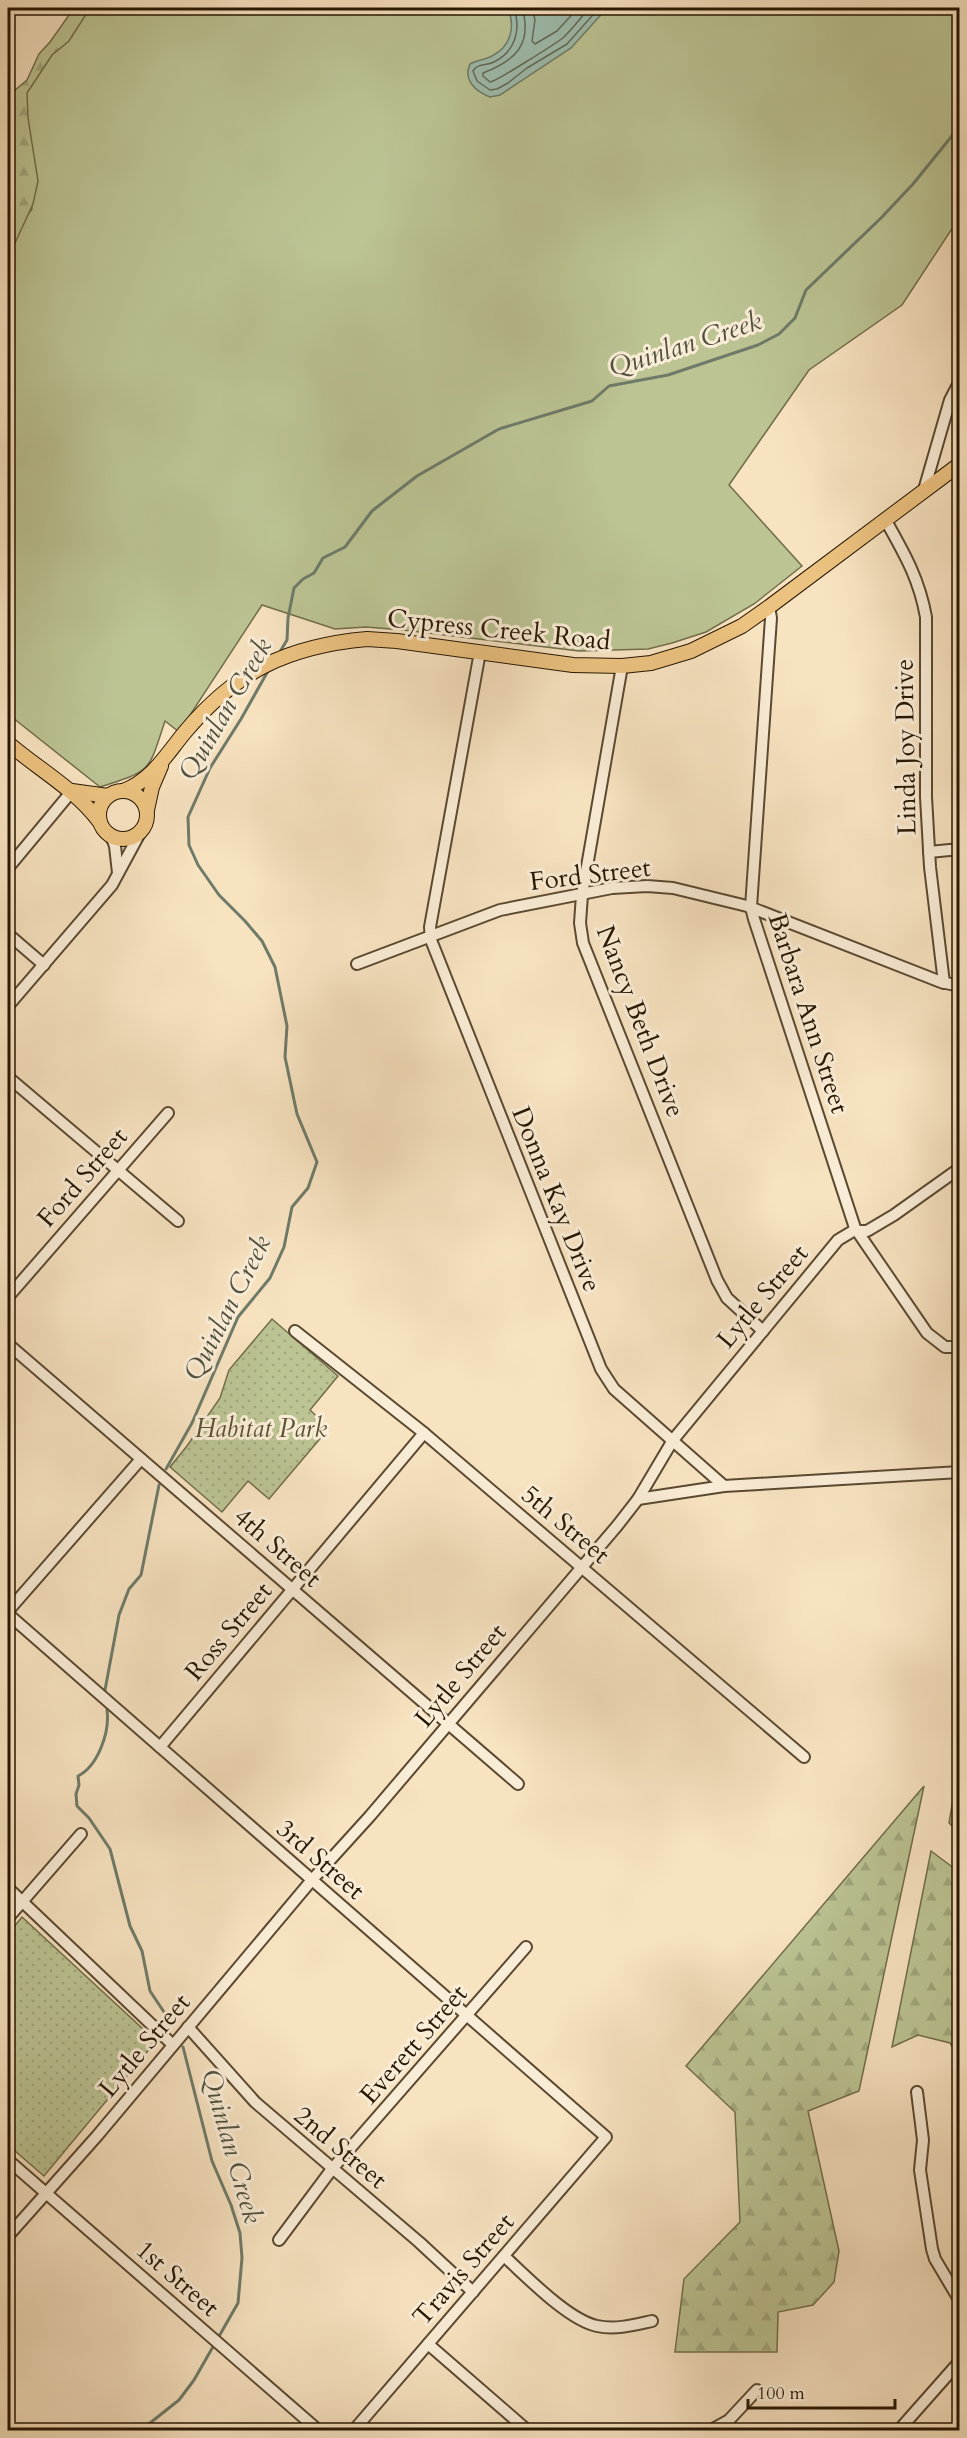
<svg xmlns="http://www.w3.org/2000/svg" width="967" height="2438" viewBox="0 0 967 2438" font-family="Cardo,serif">
<style>
.green{fill:#bcc494;stroke:#716d4a;stroke-width:1.5}
.forest{fill:url(#forest-firs);stroke:#716d4a;stroke-width:1.5}
.park{fill:url(#park-dots);stroke:#716d4a;stroke-width:1.5}
.water{fill:#9ebeaf;stroke:#6e7b69;stroke-width:1.5}
.lines{fill:none;stroke-linecap:round;stroke-linejoin:round}
.shore{stroke:#626a58;stroke-width:1.5}
.stream{stroke:#6e7b69;stroke-width:3}
.minor-casing{stroke:#5a4931;stroke-width:14}
.major-casing{stroke:#261601;stroke-width:16}
.minor{stroke:#faedd7;stroke-width:10}
.major{stroke:#ecc280;stroke-width:14}
.labels{text-anchor:middle;stroke-width:6;stroke-linejoin:round;paint-order:stroke}
.street-label{font-size:26px;fill:#261601;stroke:#faedd7}
.park-label{font-size:26px;font-style:italic;fill:#5a5334;stroke:#faedd7}
.water-label{font-size:27px;font-style:italic;fill:#50513e;stroke:#faedd7}
</style>
<defs>
<pattern id="forest-firs" width="22" height="20" patternUnits="userSpaceOnUse" patternTransform="scale(1.5)"><rect width="22" height="20" fill="#bcc494"/><path d="M5 1l3.5 6h-7zM16 11l3.5 6h-7z" fill="#a1a87e"/></pattern>
<pattern id="park-dots" width="8" height="8" patternUnits="userSpaceOnUse" patternTransform="scale(1.5)"><rect width="8" height="8" fill="#bcc494"/><path d="M2 2h.1M6 6h.1" fill="none" stroke="#a1a87e" stroke-width="1.8" stroke-linecap="round"/></pattern>
</defs>
<rect width="100%" height="100%" fill="#f8e3c1"/>
<filter id="stains"><feTurbulence type="fractalNoise" baseFrequency=".00333" numOctaves="4"/><feColorMatrix values="0 0 0 0 .2 0 0 0 0 .09 0 0 0 0 .02 0 0 0 .5 -.17"/></filter>
<radialGradient id="worn" r=".72"><stop offset=".6" stop-color="#630" stop-opacity="0"/><stop offset="1" stop-color="#630" stop-opacity=".3"/></radialGradient>
<path class="green" d="M76,8H959V218L902,305L809,370L729,485L802,566L754,604L706,632L672,643L648,649L579,651L403,630L366,627L335,629L262,605L179,732L165,721C148,772 153,770 100,787L8,714V239L32,209L18,97Z"/>
<g class="forest">
<path d="M74,8H90L69,41L52,55L27,93L28,118L38,181L33,204L14,245L8,249V96L27,80L39,54L50,42Z"/>
<path d="M959,1765L960,1832H959L949,1823Z"/>
<path d="M924,1786L859,2091L808,2111L839,2251L834,2282L813,2305L778,2312L777,2352H675L684,2279L740,2222L735,2112L686,2066Z"/>
<path d="M931,1851L959,1872V2058L950,2043L918,2035L892,2047Z"/>
</g>
<g class="park">
<path d="M272,1319L338,1376L310,1410L329,1428L269,1499L248,1481L222,1512L170,1467L187,1446L220,1398L229,1370Z"/>
<path d="M22,1917L156,2041L44,2176L8,2145V1934Z"/>
</g>
<path class="water" d="M508,8H607L571,48L500,95L490,97C475,91 463,80 470,64C477,60 485,60 492,56C512,46 515,26 508,8Z"/>
<g class="lines">
<g class="shore">
<path d="M514,8C521,29 516,51 494,62C486,66 478,63 473,71L477,81L490,90L497,89L508,83L527,68L567,44L599,8"/>
<path d="M522,8C533,44 515,61 483,73V76L490,82C495,82 557,43 564,37C573,28 581,18 589,8"/>
<path d="M532,8L535,20L532,41L535,44L557,31L578,8"/>
</g>
<g class="stream">
<path d="M278,655L287,640L288,618L294,588L303,579L314,573L323,558L345,547L372,511L417,476L499,429L592,401L609,386L668,375L758,345L779,334L795,318L806,290L881,218L913,184L960,126"/>
<path d="M166,1469L192,1423L238,1317L270,1278L284,1247L292,1207L308,1188L317,1162L297,1114L285,1057L287,1026L275,967L262,941L245,921L219,895L198,865L189,845L188,817L210,768L241,719L268,671"/>
<path d="M105,1690L119,1615L129,1589L141,1575L159,1485"/>
<path d="M107,1710C110,1732 98,1766 78,1776L79,1785L76,1794L77,1806L89,1818L110,1849L130,1926L142,1951L150,1991L172,2024"/>
<path d="M132,2430L150,2423L179,2400L194,2380L238,2303L242,2258L240,2233L231,2205L212,2161L183,2047"/>
</g>
<g class="minor-casing">
<g id="minor">
<path d="M924,490L950,400L960,381"/>
<path d="M885,519C904,553 919,578 926,617V797L930,867L944,983"/>
<path d="M769,607L771,618L751,907L754,919L855,1228L927,1333L945,1347H960"/>
<path d="M480,652L430,927L431,940L601,1369L614,1389L724,1486L960,1472"/>
<path d="M622,666L582,895L580,923L583,943L717,1280L727,1298L763,1331"/>
<path d="M111,836L115,846L118,873"/>
<path d="M929,852L960,849"/>
<path d="M8,868L72,791"/>
<path d="M8,934L44,965"/>
<path d="M357,964L500,910L612,888L647,886L673,888L747,906L941,982L960,986"/>
<path d="M8,1006L112,885L140,833"/>
<path d="M8,1077L178,1221"/>
<path d="M8,1297L168,1113"/>
<path d="M295,1331L424,1433L804,1757"/>
<path d="M8,1344L518,1784"/>
<path d="M638,1499L724,1486"/>
<path d="M8,1611L141,1459"/>
<path d="M8,1614L606,2137L354,2430"/>
<path d="M160,1747L424,1433"/>
<path d="M8,1888L173,2045"/>
<path d="M8,1918L81,1834"/>
<path d="M188,2027L255,2102L419,2242L473,2292"/>
<path d="M917,2092L923,2140L920,2170L932,2249L935,2259L960,2301"/>
<path d="M8,2160L318,2430"/>
<path d="M8,2236L97,2136L311,1881L370,1816L617,1526L638,1499L673,1440L838,1240L853,1231H867L894,1215L960,1168"/>
<path d="M279,2240L332,2169L526,1947"/>
<path d="M504,2256C526,2276 568,2320 597,2326C616,2330 634,2325 652,2321"/>
<path d="M428,2344L527,2430"/>
<path d="M711,2430L729,2420L757,2390"/>
<path d="M899,2430L960,2361"/>
</g>
</g>
<g class="major-casing">
<g id="major">
<path d="M8,743C38,769 75,789 99,821"/>
<circle cx="123" cy="815" r="24"/>
<path d="M72,791L108,796"/>
<path d="M123,791C152,780 166,755 185,732C236,671 288,646 367,639L397,641L573,665L622,666L651,663L691,651L742,626L769,607L960,464"/>
<path d="M147,810L152,787L161,766"/>
</g>
</g>
<use href="#minor" class="minor"/>
<use href="#major" class="major"/>
</g>
<g class="labels">
<g class="street-label">
<text transform="translate(499 629) rotate(6)" y="9">Cypress Creek Road</text>
<text transform="translate(905 747) rotate(-91)" y="9">Linda Joy Drive</text>
<text transform="translate(590 874) rotate(-7)" y="9">Ford Street</text>
<text transform="translate(809 1013) rotate(72)" y="9">Barbara Ann Street</text>
<text transform="translate(641 1021) rotate(69)" y="9">Nancy Beth Drive</text>
<text transform="translate(82 1177) rotate(-49)" y="9">Ford Street</text>
<text transform="translate(557 1199) rotate(68)" y="9">Donna Kay Drive</text>
<text transform="translate(762 1296) rotate(-50)" y="9">Lytle Street</text>
<text transform="translate(566 1524) rotate(40)" y="9">5th Street</text>
<text transform="translate(278 1547) rotate(41)" y="9">4th Street</text>
<text transform="translate(228 1631) rotate(-50)" y="9">Ross Street</text>
<text transform="translate(460 1675) rotate(-50)" y="9">Lytle Street</text>
<text transform="translate(321 1859) rotate(41)" y="9">3rd Street</text>
<text transform="translate(413 2044) rotate(-49)" y="9">Everett Street</text>
<text transform="translate(144 2045) rotate(-50)" y="9">Lytle Street</text>
<text transform="translate(341 2147) rotate(40)" y="9">2nd Street</text>
<text transform="translate(463 2269) rotate(-49)" y="9">Travis Street</text>
<text transform="translate(178 2278) rotate(41)" y="9">1st Street</text>
</g>
<g class="park-label">
<text x="261" y="1437">Habitat Park</text>
</g>
<g class="water-label">
<text transform="translate(685 344) rotate(-18)" y="9">Quinlan Creek</text>
<text transform="translate(225 709) rotate(-60)" y="9">Quinlan Creek</text>
<text transform="translate(227 1308) rotate(-63)" y="9">Quinlan Creek</text>
<text transform="translate(232 2146) rotate(74)" y="9">Quinlan Creek</text>
</g>
</g>
<rect width="967" height="2438" fill="none" stroke="#f8e3c1" stroke-width="30"/>
<rect x="9" y="9" width="949" height="2420" fill="none" stroke="#261601" stroke-width="3"/>
<rect x="15" y="15" width="937" height="2408" fill="none" stroke="#261601" stroke-width="1.5"/>
<path d="M748 2399v9h147v-9" fill="none" stroke="#261601" stroke-width="3"/>
<text x="757" y="2399" font-size="18" fill="#261601" stroke="#faedd7" stroke-width="4.5" paint-order="stroke">100 m</text>
<rect width="100%" height="100%" filter="url(#stains)"/>
<rect width="100%" height="100%" fill="url(#worn)"/>
</svg>
